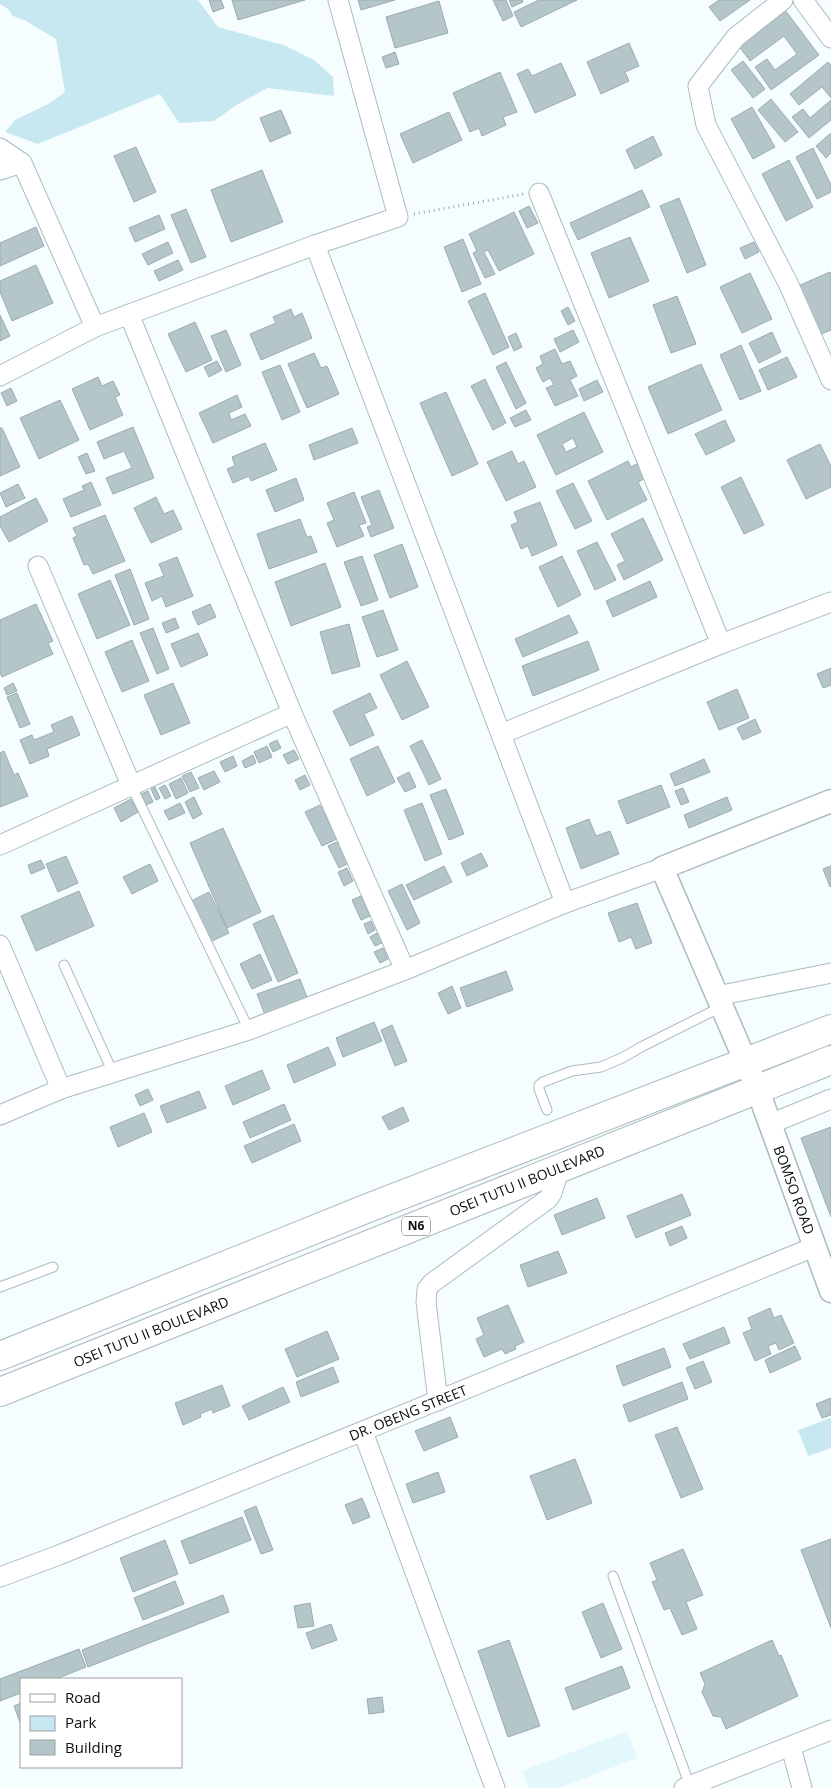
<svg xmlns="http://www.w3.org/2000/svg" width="831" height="1788" viewBox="0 0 831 1788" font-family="'Open Sans',sans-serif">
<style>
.built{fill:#e3f8fd}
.green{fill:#c7e8f0}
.building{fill:#b5c6ca;stroke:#9bacaf;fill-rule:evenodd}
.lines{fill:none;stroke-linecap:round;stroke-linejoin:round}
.service-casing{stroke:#abbcc0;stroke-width:11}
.minor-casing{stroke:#abbcc0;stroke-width:21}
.tertiary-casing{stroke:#abbcc0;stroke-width:25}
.trunk-casing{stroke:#abbcc0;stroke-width:30}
.path{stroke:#a2a9ab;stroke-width:3;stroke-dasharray:1 4;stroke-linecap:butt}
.service{stroke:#fff;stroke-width:9}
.minor{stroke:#fff;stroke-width:19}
.tertiary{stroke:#fff;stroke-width:22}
.trunk{stroke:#fff;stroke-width:28}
.labels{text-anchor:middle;stroke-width:5;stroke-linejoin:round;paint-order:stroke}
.shield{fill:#fff;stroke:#535758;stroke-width:1}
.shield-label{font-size:12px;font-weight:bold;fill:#090f11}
.street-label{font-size:14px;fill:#090f11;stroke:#fff}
</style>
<rect width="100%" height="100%" fill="#f6fdff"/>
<path class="built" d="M627,1731L637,1758L559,1788H529L522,1771Z"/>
<g class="green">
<path d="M0,0H198L218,27L286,46L314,60L333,77L334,96L268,88L238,104L214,121L179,123L160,94L38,144L5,132L15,120L48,104L65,92L56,39L26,21L13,16L8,9L0,4Z"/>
<path d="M831,1418V1448L808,1456L798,1430Z"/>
</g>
<g class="building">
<path d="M209,0H221L224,8L213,12Z"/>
<path d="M232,0H305L238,20Z"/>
<path d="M358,0H395L361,10Z"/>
<path d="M493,0H506L513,16L503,21Z"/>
<path d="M509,0H522L523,2L512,7Z"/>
<path d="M539,0H577L521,27L514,12Z"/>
<path d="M719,0H750L720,21L709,7Z"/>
<path d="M439,1L448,33L395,48L386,17Z"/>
<path d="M785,10L819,55L771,90L755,67L767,59L775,70L797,54L784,36L750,61L738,45Z"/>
<path d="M629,43L639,66L625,72L629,81L601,94L587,62Z"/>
<path d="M395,52L399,64L386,68L382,57Z"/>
<path d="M743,61L765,89L753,98L731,70Z"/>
<path d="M828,62L831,65V98L822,87L799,105L790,94Z"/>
<path d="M561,63L576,95L535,113L517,74L528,69L532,76Z"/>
<path d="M500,72L517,112L503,117L506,125L482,136L479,128L470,132L453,93Z"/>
<path d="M771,99L798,132L785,142L758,110Z"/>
<path d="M831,100V120L809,138L792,117L803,109L810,118Z"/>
<path d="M752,107L775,147L753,159L731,119Z"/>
<path d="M281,110L291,133L270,142L260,118Z"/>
<path d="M449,112L462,140L413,163L400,134Z"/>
<path d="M831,133V153L826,158L816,146Z"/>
<path d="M653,136L662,155L635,169L626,150Z"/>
<path d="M136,147L156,192L134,202L114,156Z"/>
<path d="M813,148L831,185V192L817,199L796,157Z"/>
<path d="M789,160L813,207L786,221L762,174Z"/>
<path d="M262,170L283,222L231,242L211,190Z"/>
<path d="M642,190L650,207L578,240L570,223Z"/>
<path d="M679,198L706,265L687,273L660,206Z"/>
<path d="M529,206L538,223L527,228L519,211Z"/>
<path d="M186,209L206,257L191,263L171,215Z"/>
<path d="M514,212L534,254L499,271L488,250L484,252L495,274L485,278L473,253L477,251L469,234Z"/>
<path d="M159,215L165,229L135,242L129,228Z"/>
<path d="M36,227L44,246L0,266V243Z"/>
<path d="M630,237L649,281L609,298L591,253Z"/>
<path d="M463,239L481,284L462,292L444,247Z"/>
<path d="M168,242L173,253L148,265L142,254Z"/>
<path d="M754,242L759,252L745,259L740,248Z"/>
<path d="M178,260L183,270L159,281L154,271Z"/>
<path d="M36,265L53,303L12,321L0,292V281Z"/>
<path d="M830,272L831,275V330L819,335L798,286Z"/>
<path d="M750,273L772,319L742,333L720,287Z"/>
<path d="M485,293L509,347L493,355L468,301Z"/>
<path d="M677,296L696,344L671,353L653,305Z"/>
<path d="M568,307L575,321L568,325L561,311Z"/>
<path d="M291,309L294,317L302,313L312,338L261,360L250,334L276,323L273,317Z"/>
<path d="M0,315L10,336L0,341Z"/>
<path d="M195,322L212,360L186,372L168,334Z"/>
<path d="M226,330L241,365L226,372L211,336Z"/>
<path d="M573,330L579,342L560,352L554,339Z"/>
<path d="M772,332L781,352L759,363L749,343Z"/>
<path d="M516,333L522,347L514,351L508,337Z"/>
<path d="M741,345L761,391L740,400L720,355Z"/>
<path d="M555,349L562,364L570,361L577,376L570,380L578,396L555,406L546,388L554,385L550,378L543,382L536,368L543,364L540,356Z"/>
<path d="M314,353L321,368L327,366L339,394L307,408L288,364Z"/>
<path d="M787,357L797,377L768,390L759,370Z"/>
<path d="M217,361L222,370L209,377L204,367Z"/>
<path d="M506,362L526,403L516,409L496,367Z"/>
<path d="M701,364L722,410L668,434L648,387Z"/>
<path d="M280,365L300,412L282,420L262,372Z"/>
<path d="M98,377L102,386L113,381L120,395L115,397L123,415L90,430L72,389Z"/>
<path d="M485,379L506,423L493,430L471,386Z"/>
<path d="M597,380L603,392L584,401L579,389Z"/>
<path d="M11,388L17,401L7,406L1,393Z"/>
<path d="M446,392L478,464L452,476L420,403Z"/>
<path d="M237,395L242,407L229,413L231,420L245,414L251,426L213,443L199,413Z"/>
<path d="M60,400L79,440L39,459L20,418Z"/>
<path d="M526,410L531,420L515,427L510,418Z"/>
<path d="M584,412L603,452L556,475L537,435ZM573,438L577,447L566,452L562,444Z"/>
<path d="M725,420L735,441L706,455L695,434Z"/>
<path d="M133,427L154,478L113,494L106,478L132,468L124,451L104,459L97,442Z"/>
<path d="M0,428H2L20,467L0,476Z"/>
<path d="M352,428L358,443L314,460L309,445Z"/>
<path d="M265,443L277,470L251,481L249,476L233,483L227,469L235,466L232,457Z"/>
<path d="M820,444L831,466V487L806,499L787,460Z"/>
<path d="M512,451L518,464L524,461L536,487L506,501L487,462Z"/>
<path d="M87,453L95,471L86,474L78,457Z"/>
<path d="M628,461L631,467L640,462L648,477L638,482L647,500L607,520L588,481Z"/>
<path d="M741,477L764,525L744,534L721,487Z"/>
<path d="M296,478L304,500L275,512L266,490Z"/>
<path d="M91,482L101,505L71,517L63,499L84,490L82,486Z"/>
<path d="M573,483L592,521L575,529L556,491Z"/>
<path d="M18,484L25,498L6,507L0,493Z"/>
<path d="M379,490L394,528L371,537L367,527L372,525L361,497Z"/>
<path d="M354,492L366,523L359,525L364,536L337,547L327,523L334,520L327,503Z"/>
<path d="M156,497L164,514L173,510L182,529L151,543L134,508Z"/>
<path d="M36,498L48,521L9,542L0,526V517Z"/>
<path d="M540,502L557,545L532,556L528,546L521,549L511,525L518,522L514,512Z"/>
<path d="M105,515L125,561L93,574L88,564L84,565L73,538L77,536L73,528Z"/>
<path d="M643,518L663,560L624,580L617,565L625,561L611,534Z"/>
<path d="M300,519L307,537L311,536L317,552L269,569L257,534Z"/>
<path d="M597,542L616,580L595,590L577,551Z"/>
<path d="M402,544L418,587L390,598L374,555Z"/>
<path d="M362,556L378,600L361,606L344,562Z"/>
<path d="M562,556L581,595L558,607L539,567Z"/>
<path d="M177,557L193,596L166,607L162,596L152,601L145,583L164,576L159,564Z"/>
<path d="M325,563L341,607L291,626L275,582Z"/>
<path d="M130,569L149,619L134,625L115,575Z"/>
<path d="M110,580L130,625L97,639L78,594Z"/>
<path d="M650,581L657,597L613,617L606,601Z"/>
<path d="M36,604L53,641L48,643L53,654L2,677L0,673V620Z"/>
<path d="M210,604L216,617L198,625L192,612Z"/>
<path d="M383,610L398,650L377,657L362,617Z"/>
<path d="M569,615L578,633L523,657L515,639Z"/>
<path d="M175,618L179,628L166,633L162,623Z"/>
<path d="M349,624L360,666L332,674L320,632Z"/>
<path d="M153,628L169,669L157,674L140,633Z"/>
<path d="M198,633L208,655L181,667L171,644Z"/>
<path d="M132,640L149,681L122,692L105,652Z"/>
<path d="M588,641L599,670L533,696L522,666Z"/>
<path d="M407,661L429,707L402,720L380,675Z"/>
<path d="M831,668V685L823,688L817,674Z"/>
<path d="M13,683L17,691L7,695L4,688Z"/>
<path d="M173,683L190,723L161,735L144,695Z"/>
<path d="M737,689L749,718L719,730L707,702Z"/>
<path d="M17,693L30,724L20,728L7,697Z"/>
<path d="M370,693L377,708L364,714L374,735L350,746L333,711Z"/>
<path d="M72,716L80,735L47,749L49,756L30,764L20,740L32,735L34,740L54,732L51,725Z"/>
<path d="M755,719L761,732L743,740L737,728Z"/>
<path d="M277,740L281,748L273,752L269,744Z"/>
<path d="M422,740L441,779L429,785L410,746Z"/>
<path d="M267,746L272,757L259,763L254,752Z"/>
<path d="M378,746L395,782L367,796L350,759Z"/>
<path d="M294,750L299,759L288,764L283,755Z"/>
<path d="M4,751L14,775L18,773L28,796L0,807V753Z"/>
<path d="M253,755L256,763L245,768L242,761Z"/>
<path d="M233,756L237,766L225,772L220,762Z"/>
<path d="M704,759L710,772L675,786L670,774Z"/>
<path d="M214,771L220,782L204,790L198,778Z"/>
<path d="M191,772L199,788L190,792L182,776Z"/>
<path d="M409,772L416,787L405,792L397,778Z"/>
<path d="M305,775L310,785L300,790L295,780Z"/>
<path d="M181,778L188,793L176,799L169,784Z"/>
<path d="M165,785L171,796L165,799L159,788Z"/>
<path d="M661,785L670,807L627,824L618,801Z"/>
<path d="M155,787L160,798L156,800L151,789Z"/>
<path d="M683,788L689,802L681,805L675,791Z"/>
<path d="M446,789L464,834L449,840L430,795Z"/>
<path d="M148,791L153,802L146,805L141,794Z"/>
<path d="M194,797L202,814L193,819L185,802Z"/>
<path d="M727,797L732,810L689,828L684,815Z"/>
<path d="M131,799L138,812L121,822L114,808Z"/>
<path d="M180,803L185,813L169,820L164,811Z"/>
<path d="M422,803L442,854L425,861L404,810Z"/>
<path d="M320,805L337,839L322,846L305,812Z"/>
<path d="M589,819L596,836L610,831L619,854L581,869L566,828Z"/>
<path d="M223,828L261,912L227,928L190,843Z"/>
<path d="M339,841L349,863L339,868L328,846Z"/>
<path d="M481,853L488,866L467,876L461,863Z"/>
<path d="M66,856L78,883L58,892L46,864Z"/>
<path d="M41,860L45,868L31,874L28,865Z"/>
<path d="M150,864L158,881L132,894L123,877Z"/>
<path d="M444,866L452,882L414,900L406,885Z"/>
<path d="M831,866V886L830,887L823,869Z"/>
<path d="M347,868L353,881L344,886L338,872Z"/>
<path d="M402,884L420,923L407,930L388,891Z"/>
<path d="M79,891L94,926L36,951L21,916Z"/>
<path d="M209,892L229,933L210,942L191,901Z"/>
<path d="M361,896L370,916L361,920L352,900Z"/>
<path d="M637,903L652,943L636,949L631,937L619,942L608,913Z"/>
<path d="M273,915L298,973L278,982L253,924Z"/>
<path d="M371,921L375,930L368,934L364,924Z"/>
<path d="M379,932L384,942L375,946L370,937Z"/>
<path d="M383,948L388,959L380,963L374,952Z"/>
<path d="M260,954L272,980L252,989L240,964Z"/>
<path d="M506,971L513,990L467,1007L460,988Z"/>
<path d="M300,979L308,1000L265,1015L257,994Z"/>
<path d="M452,986L461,1008L448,1014L438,993Z"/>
<path d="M374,1022L382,1041L343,1057L336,1038Z"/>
<path d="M392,1025L407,1061L395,1066L381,1030Z"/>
<path d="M328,1047L336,1065L294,1083L287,1065Z"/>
<path d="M262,1070L270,1089L233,1105L225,1086Z"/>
<path d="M148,1089L153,1100L140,1106L135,1095Z"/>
<path d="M199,1091L206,1108L167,1123L160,1106Z"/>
<path d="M284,1104L291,1120L250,1138L243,1122Z"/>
<path d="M403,1107L409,1121L389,1130L382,1117Z"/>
<path d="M144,1113L152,1132L118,1147L110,1127Z"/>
<path d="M294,1124L301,1141L252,1163L244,1146Z"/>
<path d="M831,1127V1217L801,1138Z"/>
<path d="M682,1194L691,1215L636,1238L627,1216Z"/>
<path d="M597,1198L605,1218L562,1235L554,1215Z"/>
<path d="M682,1226L687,1238L670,1246L665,1233Z"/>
<path d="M558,1251L567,1273L528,1287L520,1265Z"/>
<path d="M508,1305L524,1342L515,1346L516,1349L505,1354L502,1349L484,1357L476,1339L484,1335L477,1318Z"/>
<path d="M770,1308L774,1318L781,1315L794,1343L779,1350L776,1343L768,1346L771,1354L755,1361L743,1333L752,1329L748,1318Z"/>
<path d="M724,1327L730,1343L690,1359L683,1344Z"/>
<path d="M327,1331L339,1359L297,1377L285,1349Z"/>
<path d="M795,1346L801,1359L770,1373L765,1360Z"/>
<path d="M664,1348L671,1367L623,1386L616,1366Z"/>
<path d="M703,1361L712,1382L695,1389L686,1368Z"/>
<path d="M333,1367L339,1382L301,1397L296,1382Z"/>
<path d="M682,1382L688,1399L629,1422L623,1405Z"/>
<path d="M222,1385L230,1406L213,1413L212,1409L200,1414L201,1417L183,1425L175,1403Z"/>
<path d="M283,1387L290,1402L249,1420L242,1406Z"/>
<path d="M831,1398V1415L822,1418L816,1404Z"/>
<path d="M450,1417L458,1437L424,1451L415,1431Z"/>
<path d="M677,1427L703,1489L681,1498L655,1435Z"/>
<path d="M575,1459L592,1503L547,1520L530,1476Z"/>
<path d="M438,1472L445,1492L413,1503L406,1484Z"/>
<path d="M362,1498L370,1517L353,1524L345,1505Z"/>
<path d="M256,1506L273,1550L261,1554L244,1511Z"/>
<path d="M242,1517L251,1540L190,1564L181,1541Z"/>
<path d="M831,1539V1628L801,1550Z"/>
<path d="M165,1540L178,1574L133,1592L120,1558Z"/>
<path d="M683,1549L703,1595L686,1602L697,1629L682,1635L670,1608L664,1610L652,1582L657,1580L650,1563Z"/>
<path d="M175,1581L184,1604L143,1620L134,1598Z"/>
<path d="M223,1595L229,1612L88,1667L82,1650Z"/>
<path d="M310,1603L314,1626L298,1628L294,1606Z"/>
<path d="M603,1603L622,1649L601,1658L582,1612Z"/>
<path d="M331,1624L337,1640L312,1649L306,1633Z"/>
<path d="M509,1640L540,1726L508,1737L478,1651Z"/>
<path d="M772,1640L779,1656L781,1655L798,1696L726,1729L721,1717L713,1716L702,1692L705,1684L700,1673Z"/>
<path d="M79,1649L86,1667L56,1679H21V1693L0,1701V1679Z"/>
<path d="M622,1666L630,1688L573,1710L565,1688Z"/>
<path d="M382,1697L384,1712L369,1714L367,1699Z"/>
<path d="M21,1703V1725L14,1706Z"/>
</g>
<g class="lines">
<g class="service-casing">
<g id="service">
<path d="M131,785L249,1030"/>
<path d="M64,965L113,1073"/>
<path d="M547,1110L539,1089V1085L543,1082L572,1071L601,1067L622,1058L643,1046L721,1007"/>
<path d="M0,1287L53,1267"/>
<path d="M613,1576L690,1786"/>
</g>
</g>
<g class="minor-casing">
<g id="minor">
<path d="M783,0L736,37L698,86L706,125L788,283L831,380"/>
<path d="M803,0L831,38"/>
<path d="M0,148L22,163L95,327"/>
<path d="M0,170L22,163"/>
<path d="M539,193L721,644"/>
<path d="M315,245L565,903"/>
<path d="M129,314L292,713L405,970"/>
<path d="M0,376L95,327L315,245L398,217L338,0"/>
<path d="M38,566L131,785"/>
<path d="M501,734L721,644L831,602"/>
<path d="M0,845L292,713"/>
<path d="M0,945L61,1089"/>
<path d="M717,996L831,973"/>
<path d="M0,1115L61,1089L249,1030L405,970L565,903L662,868"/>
<path d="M770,1124L831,1099"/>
<path d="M438,1401L426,1302L427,1289L432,1283L548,1199L552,1193L560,1167"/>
<path d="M363,1432L495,1788"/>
<path d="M0,1577L59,1555L814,1247"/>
<path d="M791,1747L802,1788"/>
<path d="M684,1788L831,1730"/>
</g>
</g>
<g class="tertiary-casing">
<path id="tertiary" d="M831,801L662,868L757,1088L831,1291"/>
</g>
<g class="trunk-casing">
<g id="trunk">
<path d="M0,1356L373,1206L831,1029"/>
<path d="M0,1392L831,1060"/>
</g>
</g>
<path class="path" d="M414,214L524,194"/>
<use href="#service" class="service"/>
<use href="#minor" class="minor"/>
<use href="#tertiary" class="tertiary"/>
<use href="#trunk" class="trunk"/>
</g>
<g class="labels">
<rect class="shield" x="402" y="1216.5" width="28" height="19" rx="4"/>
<g class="shield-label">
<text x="416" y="1230">N6</text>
</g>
<g class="street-label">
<text transform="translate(527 1181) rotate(-22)" y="5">OSEI TUTU II BOULEVARD</text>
<text transform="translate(794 1190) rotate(70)" y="5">BOMSO ROAD</text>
<text transform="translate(151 1332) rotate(-22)" y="5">OSEI TUTU II BOULEVARD</text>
<text transform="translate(408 1413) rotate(-22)" y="5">DR. OBENG STREET</text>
</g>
</g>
<rect x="20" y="1678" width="162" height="90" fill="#ffffff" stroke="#9d9fa0"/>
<rect x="30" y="1694" width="25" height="8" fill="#ffffff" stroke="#9d9fa0"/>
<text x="65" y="1703" font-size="15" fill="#090f11">Road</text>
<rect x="30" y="1716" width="25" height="15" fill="#c7e8f0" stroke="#9d9fa0"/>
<text x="65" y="1728" font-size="15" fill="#090f11">Park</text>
<rect x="30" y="1740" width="25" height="15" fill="#b5c6ca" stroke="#9d9fa0"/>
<text x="65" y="1753" font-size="15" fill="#090f11">Building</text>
</svg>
